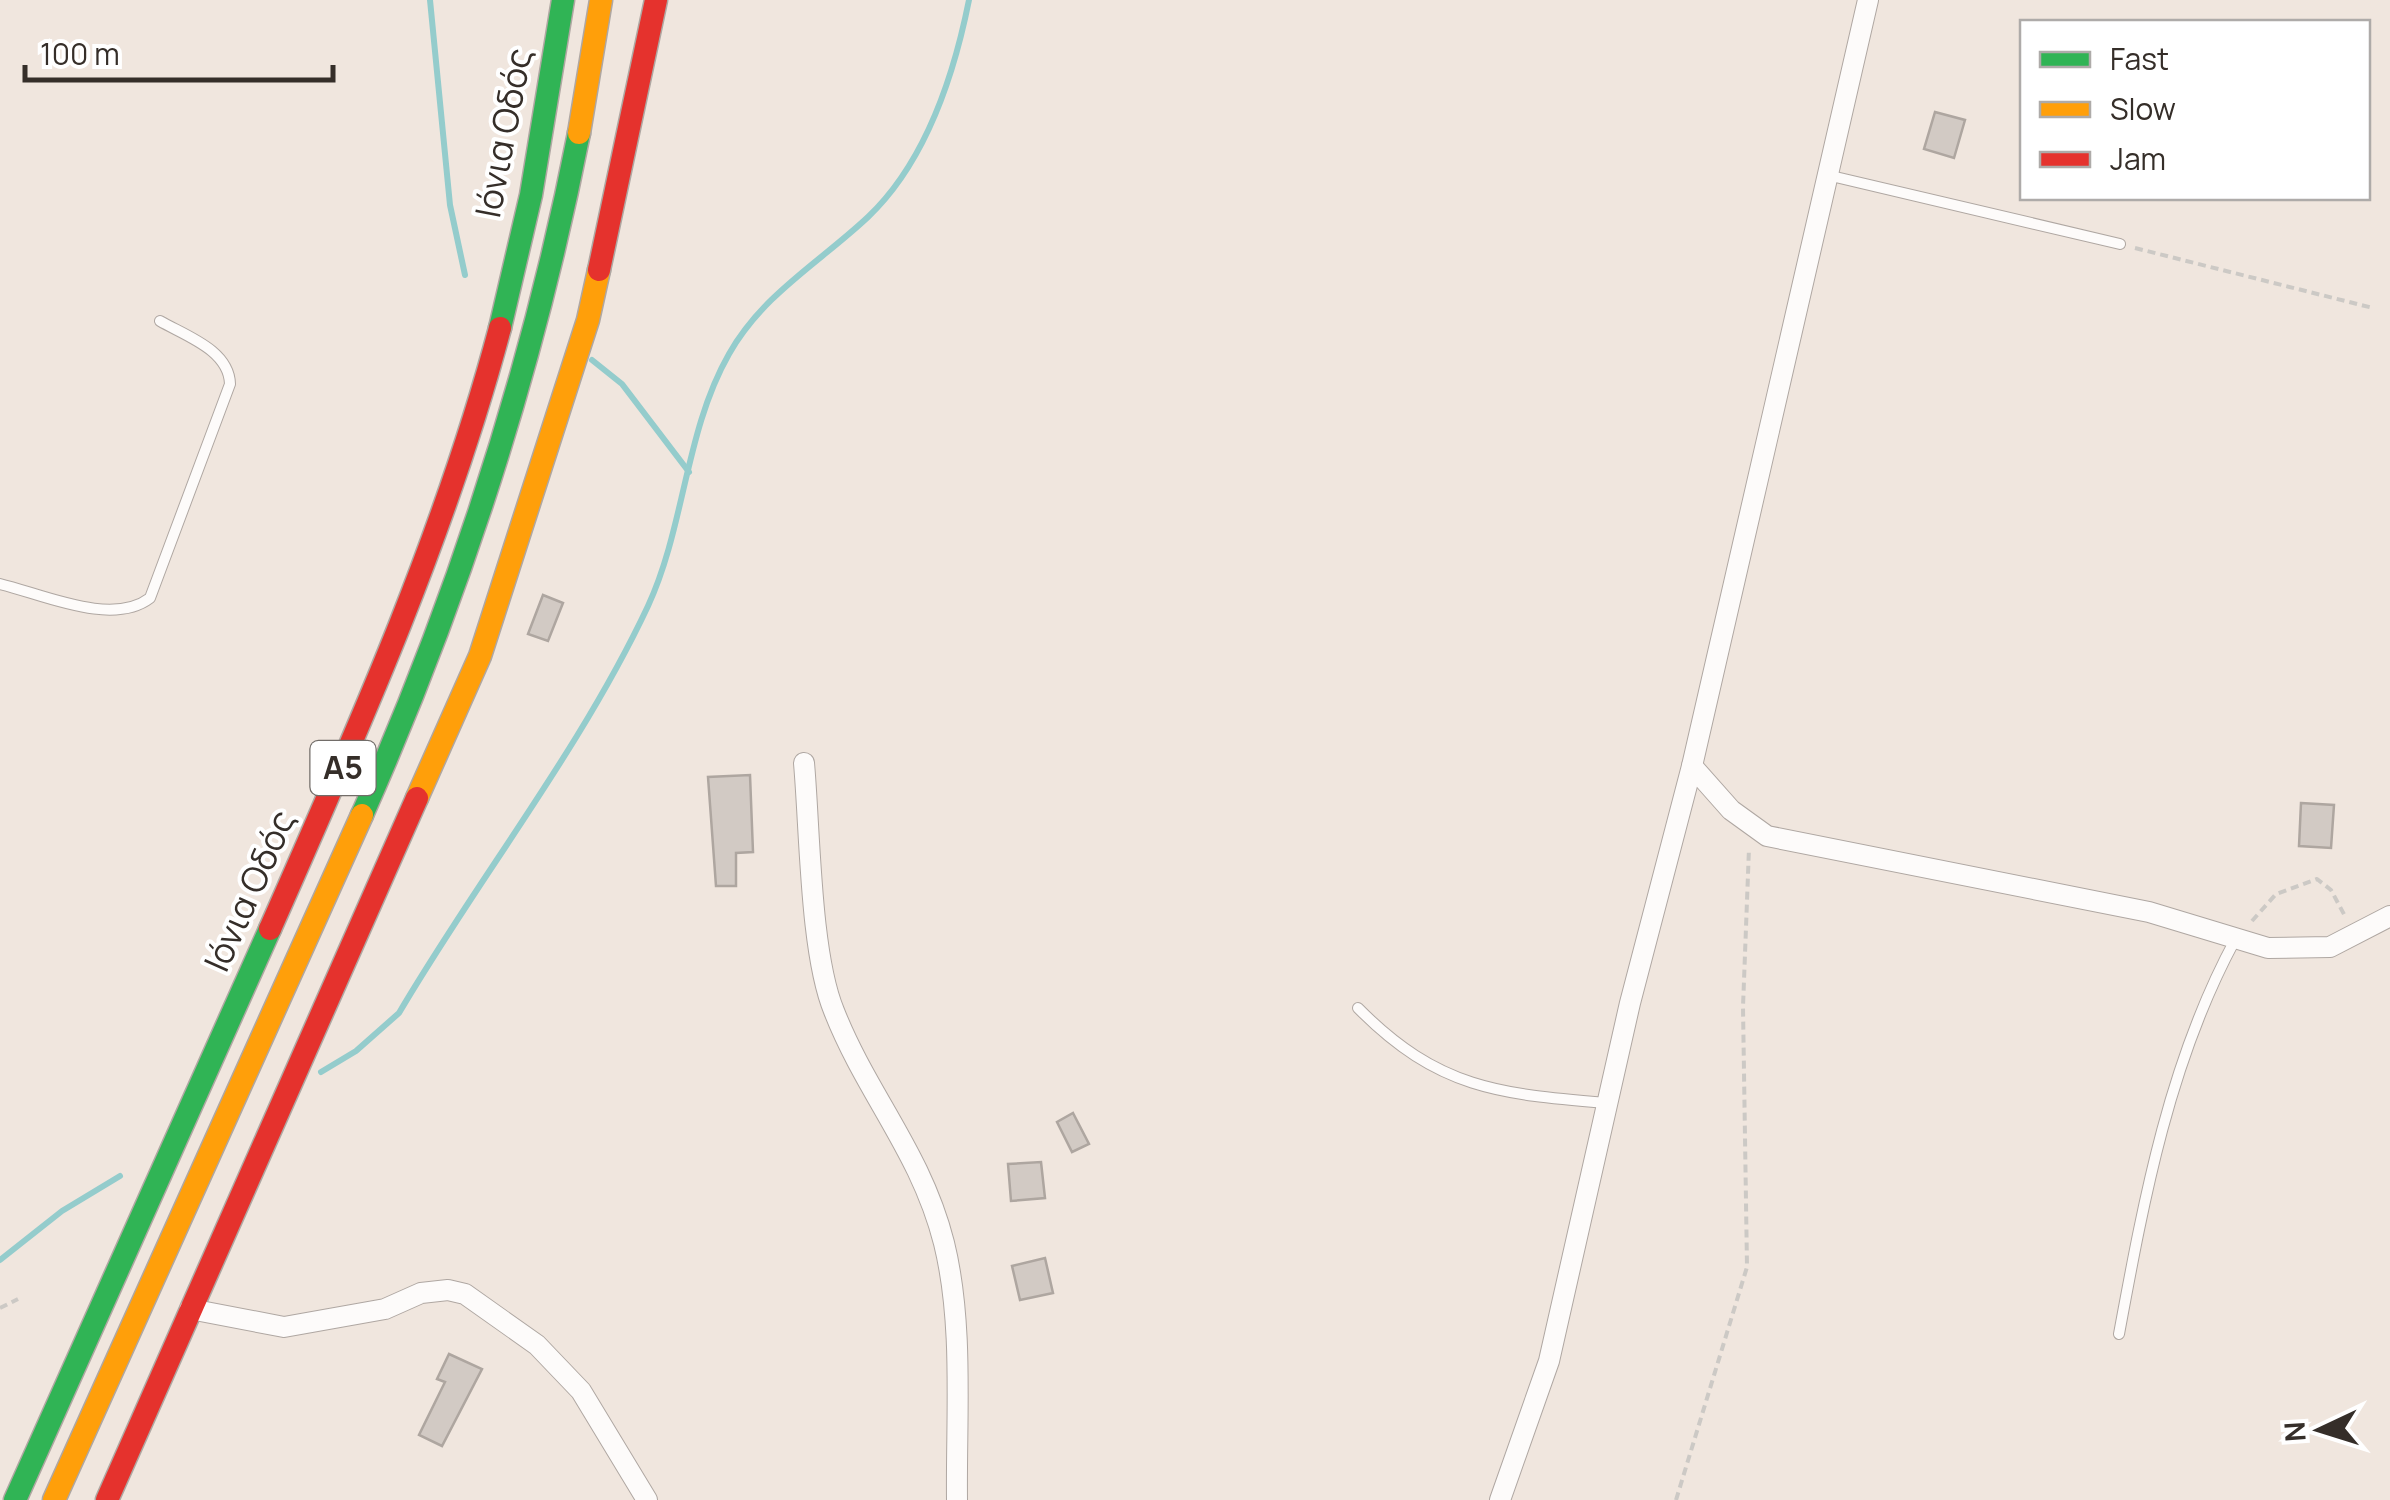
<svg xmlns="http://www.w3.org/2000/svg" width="2390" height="1500" viewBox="0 0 2390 1500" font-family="Manrope,sans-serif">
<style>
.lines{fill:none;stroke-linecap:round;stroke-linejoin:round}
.stream{stroke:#94cccc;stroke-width:6}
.building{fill:#d2cac4;stroke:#aea6a0;stroke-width:2.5}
.lane-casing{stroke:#afa7a2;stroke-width:12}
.street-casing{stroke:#afa7a2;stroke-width:22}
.fast-casing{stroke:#afa7a2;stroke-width:25}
.slow-casing{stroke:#afa7a2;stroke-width:25}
.jam-casing{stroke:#afa7a2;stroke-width:25}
.path{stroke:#ccc9c5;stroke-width:4;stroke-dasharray:8 5;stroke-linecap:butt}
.lane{stroke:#fdfbfa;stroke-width:10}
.street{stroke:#fdfbfa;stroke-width:20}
.fast{stroke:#30b455;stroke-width:22}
.slow{stroke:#ff9f0a;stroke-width:22}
.jam{stroke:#e5322d;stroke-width:22}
.labels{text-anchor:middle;stroke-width:8;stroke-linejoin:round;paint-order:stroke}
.shield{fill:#fff;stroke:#726d69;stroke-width:2.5}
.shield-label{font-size:32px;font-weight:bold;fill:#352e29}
.street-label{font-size:35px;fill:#352e29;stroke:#fff}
</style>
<rect width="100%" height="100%" fill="#f0e6de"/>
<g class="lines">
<g class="stream">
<path d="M430,0L450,205L465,275"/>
<path d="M592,360L622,384L689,472"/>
<path d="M321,1072L356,1051L399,1013C479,877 581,749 648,606C685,526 685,431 729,354C763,294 819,263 868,217C925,163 954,75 969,0"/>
<path d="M0,1260L62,1211L120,1176"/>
</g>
</g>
<g class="building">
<path d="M1935,112L1965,120L1954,158L1924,149Z"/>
<path d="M543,595L563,603L548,641L528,634Z"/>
<path d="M750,775L753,852L736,853V886H716L708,777Z"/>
<path d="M2301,803L2334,805L2331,848L2299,846Z"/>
<path d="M1073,1113L1089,1144L1072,1152L1057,1122Z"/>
<path d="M1041,1162L1045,1198L1011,1201L1008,1164Z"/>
<path d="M1045,1258L1053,1293L1020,1300L1012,1266Z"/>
<path d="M449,1354L482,1369L442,1446L419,1435L445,1382L437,1379Z"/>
</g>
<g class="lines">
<g class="lane-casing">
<g id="lane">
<path d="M1827,175L2120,244"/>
<path d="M0,584C42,594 112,627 150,598L230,384C229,350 186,336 160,321"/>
<path d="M1358,1008C1438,1089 1499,1094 1607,1103"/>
<path d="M2119,1334C2144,1199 2169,1062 2235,940"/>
</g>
</g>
<g class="street-casing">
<g id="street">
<path d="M804,763C810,830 810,953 834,1011C867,1095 921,1152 944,1243C964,1324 956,1417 957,1500"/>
<path d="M1692,766L1731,810L1767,836L2149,912L2268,948L2330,947L2390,916"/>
<path d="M190,1309L284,1327L385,1309L421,1293L448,1290L465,1294L537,1345L581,1391L647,1500"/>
<path d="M1500,1500L1549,1361L1630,1003L1692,766L1868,0"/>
</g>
</g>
<g class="fast-casing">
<g id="fast">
<path d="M500,328L531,195L563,0"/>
<path d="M362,815C459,596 533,368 579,133"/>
<path d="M15,1500L270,929"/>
</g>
</g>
<g class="slow-casing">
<g id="slow">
<path d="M579,133L601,0"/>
<path d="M417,798L480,656L588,320L599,270"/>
<path d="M54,1500L362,815"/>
</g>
</g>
<g class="jam-casing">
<g id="jam">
<path d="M599,270L656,0"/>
<path d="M270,929C356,734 445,535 500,328"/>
<path d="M107,1500L417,798"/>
</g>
</g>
<g class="path">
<path d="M2135,248L2373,308"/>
<path d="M2252,921L2276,894L2317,879L2331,890L2346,918"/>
<path d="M0,1308L18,1299"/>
<path d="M1676,1500L1747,1267L1743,1007L1749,848"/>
</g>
<use href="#lane" class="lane"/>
<use href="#street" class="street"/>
<use href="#fast" class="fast"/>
<use href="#slow" class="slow"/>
<use href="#jam" class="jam"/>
</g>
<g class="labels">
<rect class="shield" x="310.5" y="741" width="65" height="54" rx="8"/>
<g class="shield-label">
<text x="343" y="779">Α5</text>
</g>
<g class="street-label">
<text transform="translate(504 133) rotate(-79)" y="12">Ιόνια Οδός</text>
<text transform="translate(250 891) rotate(-66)" y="12">Ιόνια Οδός</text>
</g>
</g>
<rect x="2020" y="20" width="350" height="180" fill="#ffffff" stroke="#aeaba9" stroke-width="2.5"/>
<rect x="2040" y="52" width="50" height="15" fill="#30b455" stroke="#aeaba9" stroke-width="2.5"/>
<text x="2110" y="70" font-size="30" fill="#352e29">Fast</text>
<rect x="2040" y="102" width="50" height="15" fill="#ff9f0a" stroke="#aeaba9" stroke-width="2.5"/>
<text x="2110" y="120" font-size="30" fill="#352e29">Slow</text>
<rect x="2040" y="152" width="50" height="15" fill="#e5322d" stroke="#aeaba9" stroke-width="2.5"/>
<text x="2110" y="170" font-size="30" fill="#352e29">Jam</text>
<g transform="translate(2320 1430) rotate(266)" stroke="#ffffff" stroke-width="8" paint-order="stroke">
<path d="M0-8L18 38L0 25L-18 38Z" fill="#352e29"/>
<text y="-15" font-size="28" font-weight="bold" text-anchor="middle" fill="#352e29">N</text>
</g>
<path d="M25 65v15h308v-15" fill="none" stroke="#352e29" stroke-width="5"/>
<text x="40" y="65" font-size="30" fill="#352e29" stroke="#ffffff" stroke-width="8" paint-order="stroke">100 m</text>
</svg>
